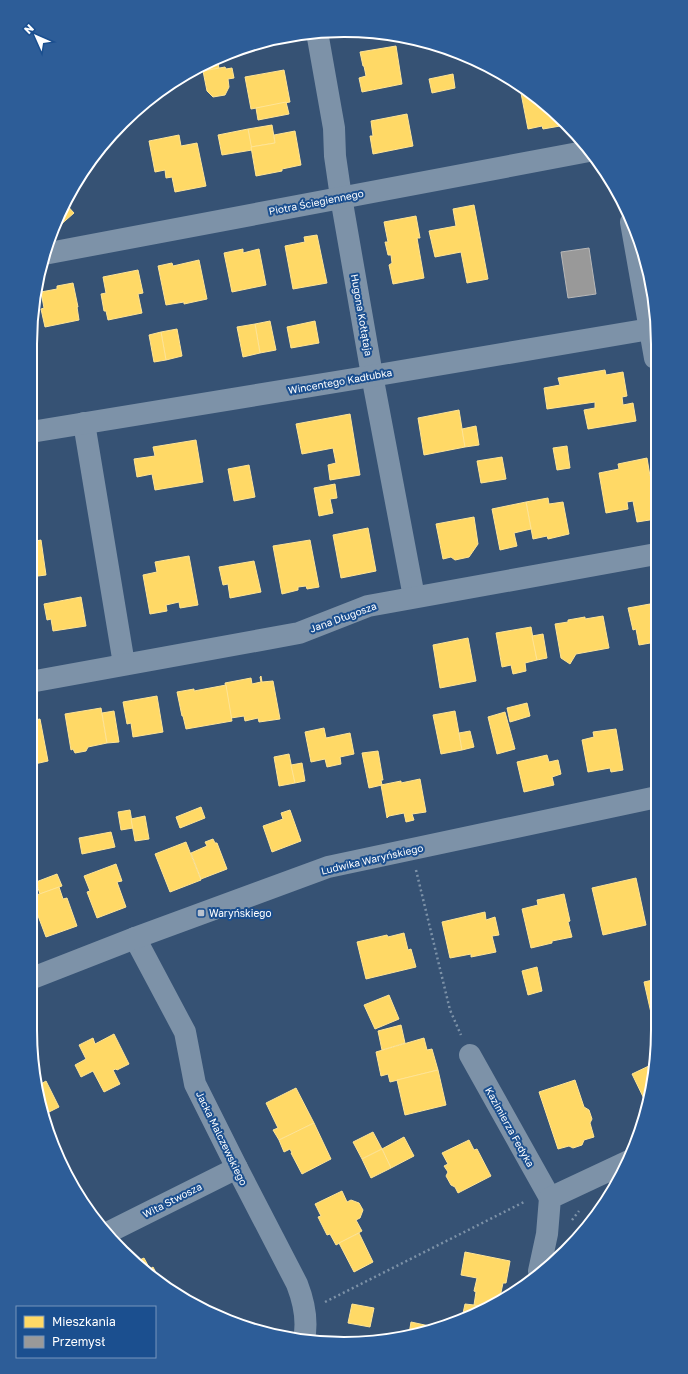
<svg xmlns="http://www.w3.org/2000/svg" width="688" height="1374" viewBox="0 0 688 1374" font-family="'Golos Text',sans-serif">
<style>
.homes{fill:#ffd966;stroke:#ffe494}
.industry{fill:#999;stroke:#b8b8b8}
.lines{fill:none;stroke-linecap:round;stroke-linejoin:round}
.path{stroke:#7d92a8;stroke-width:2.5;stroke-dasharray:2 3;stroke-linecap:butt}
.street{stroke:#7d92a8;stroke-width:22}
.poi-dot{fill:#b9c2ce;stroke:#1b4f8f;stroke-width:1.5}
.labels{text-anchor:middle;stroke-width:4;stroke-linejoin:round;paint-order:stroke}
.street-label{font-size:10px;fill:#fff;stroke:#1b4f8f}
.poi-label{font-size:10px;fill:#fff;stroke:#1b4f8f;text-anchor:start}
.rim{fill:none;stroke:#fff;stroke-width:2}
</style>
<rect width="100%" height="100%" fill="#365274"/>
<g class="homes">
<path d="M396,46L402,84L362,92L359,78L366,76L364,66H363L360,52Z"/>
<path d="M217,59L219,68L203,71L202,65Z"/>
<path d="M225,67L226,69L232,68L234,78L228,79L229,87L225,95L213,97L207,91L203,71Z"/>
<path d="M284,70L290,102L251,109L245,77Z"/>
<path d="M453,74L455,88L432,93L429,79Z"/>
<path d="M520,88L551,108L566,125L543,129L542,126L528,129Z"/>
<path d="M286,102L289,114L258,120L256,108Z"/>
<path d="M407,114L413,146L373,154L370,136H373L371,121Z"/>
<path d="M272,125L275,143L251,147L248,129Z"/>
<path d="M248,129L252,150L222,155L218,135Z"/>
<path d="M295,131L301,165L282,169V171L256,176L251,147L275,143L274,135Z"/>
<path d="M179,135L181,146L197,143L206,186L175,192L172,177L166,178L165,170L155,172L149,141Z"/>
<path d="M64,202L74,213L58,227L55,224Z"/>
<path d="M474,205L488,279L467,283L461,252L435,257L429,231L456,226L453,209Z"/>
<path d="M416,216L420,238H417L424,278L393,284L389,265L392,263L391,255H388L385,242H388L384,222Z"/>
<path d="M317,235L327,283L293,289L285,246L305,242L304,237Z"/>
<path d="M243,249V253L259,249L266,285L232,292L224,253Z"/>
<path d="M199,260L207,299L184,304V302L166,305L158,266L172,263L173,266Z"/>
<path d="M138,270L143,293L138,294L142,313L108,320L106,311H104L101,294L106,293L103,277Z"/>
<path d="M73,283L78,307H77L79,320L45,327L41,309L44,308L41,292L57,289V286Z"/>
<path d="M270,321L276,350L260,353L255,324Z"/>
<path d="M315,321L319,343L291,348L287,327Z"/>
<path d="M255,324L260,353L243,357L237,327Z"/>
<path d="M177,329L182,356L166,360L161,332Z"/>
<path d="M161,332L166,360L154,362L149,335Z"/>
<path d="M605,370L606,375L623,372L627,396L622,397L623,405L633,403L636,421L588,429L584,410L595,408V402L547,409L544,388L560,385L558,378Z"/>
<path d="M459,410L465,447L424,455L418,418Z"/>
<path d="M350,414L360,475L330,480L328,465L336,463L333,448L302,454L296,424Z"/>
<path d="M476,426L479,445L465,447L462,429Z"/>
<path d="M196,440L203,482L155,490L152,474L137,477L134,459L155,456L153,447Z"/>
<path d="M567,446L570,468L557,470L553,448Z"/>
<path d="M502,457L506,479L481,483L477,461Z"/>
<path d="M647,458L650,476H653L656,493V519L637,522L633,501L627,502L628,509L606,513L599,473L619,469L618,464Z"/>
<path d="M249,465L255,497L234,501L228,469Z"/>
<path d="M335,484L337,498L330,499L333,513L319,516L314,488Z"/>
<path d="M548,498L549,504L563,502L569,534L548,539L547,536L533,539L526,502Z"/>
<path d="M526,502L531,529L514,533L517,546L500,550L492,509Z"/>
<path d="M474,517L478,544L469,557L455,560L451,557L443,559L436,524Z"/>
<path d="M368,528L376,571L341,578L333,535Z"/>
<path d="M41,540L46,575L30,577V542Z"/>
<path d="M310,540L319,587L307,589L306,586L298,587V590L282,594L273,546Z"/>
<path d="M189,556L198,605L180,608L179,602L166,605L167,611L150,614L143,575L157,572L155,562Z"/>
<path d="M254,561L261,592L230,598L228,584L223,585L219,567Z"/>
<path d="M81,597L86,626L53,631L51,619L47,620L44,604Z"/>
<path d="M650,604L651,608L656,607V642L639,645L636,629L633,630L628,608Z"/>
<path d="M603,616L609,648L576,654L570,664L561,658L555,624L568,622V620L585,617V619Z"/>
<path d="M531,627L537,660L525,663L526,671L513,674L511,665L502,667L496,633Z"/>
<path d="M543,634L547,658L537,660L532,636Z"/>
<path d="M468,638L476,681L440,688L433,645Z"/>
<path d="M261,676L262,682L273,681L280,719L259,722L258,718L245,721L244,716L231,718L225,683L251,678L252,684L261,682L260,677Z"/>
<path d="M226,685L232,721L186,729L183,716H182L177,692L194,689V691Z"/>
<path d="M157,696L163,732L133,737L131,723L127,724L123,702Z"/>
<path d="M527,703L530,716L510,722L507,708Z"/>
<path d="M101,708L107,743L88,747L86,751L75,753L73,749L71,750L65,714Z"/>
<path d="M114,711L119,742L107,743L102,713Z"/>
<path d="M455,711L462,750L441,754L433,715Z"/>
<path d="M505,712L515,749L497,754L488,717Z"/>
<path d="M40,719L48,761L30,765V721Z"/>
<path d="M324,728L326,738L350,733L354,754L340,757L341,764L327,767L325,759L311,762L305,732Z"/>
<path d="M616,729L623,770L611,772L610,768L588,772L582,740L594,737L593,732Z"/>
<path d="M470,731L474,747L462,750L459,733Z"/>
<path d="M378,751L383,780H381L382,785L369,788L362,753Z"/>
<path d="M289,754L295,783L279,786L274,757Z"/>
<path d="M547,755L549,762L558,760L561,774L552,777L554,785L524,792L517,762Z"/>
<path d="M302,763L305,781L295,783L291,765Z"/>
<path d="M420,779L426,812L412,814L414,820L406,822L404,813L389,816L387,818L381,785L401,781V783Z"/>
<path d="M201,807L205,818L180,828L176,817Z"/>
<path d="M130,810L133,828L121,830L118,812Z"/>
<path d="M290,810L301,841L272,852L263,826L283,819L281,813Z"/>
<path d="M145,816L149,839L135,841L131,819Z"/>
<path d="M111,832L115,847L82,854L79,838Z"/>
<path d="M213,839L215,843H217L227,869L201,879L191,853L207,846L205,842Z"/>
<path d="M186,842L201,880L170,892L155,854Z"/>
<path d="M116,864L122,881L117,882L126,907L97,918L87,892L90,891L84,876Z"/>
<path d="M57,874L62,886L40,894L36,882Z"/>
<path d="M636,878L646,925L603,935L592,888Z"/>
<path d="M59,887L63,899L67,898L77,926L46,937L31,897Z"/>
<path d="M564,894L570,921L568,922L572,937L552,941V943L531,948L522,909L538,905L537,900Z"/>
<path d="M485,912L486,920L495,917L499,935L492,936L496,952L471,957V954L450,958L442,922Z"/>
<path d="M404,933L408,950L411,949L416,967L366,979L357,942L387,935L388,937Z"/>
<path d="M537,967L542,991L528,995L522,971Z"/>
<path d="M657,979V1026H654L644,982Z"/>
<path d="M389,995L399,1019L375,1029L364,1005Z"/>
<path d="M401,1025L405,1043L382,1050L378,1031Z"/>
<path d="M114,1034L129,1064L117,1070L116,1069L113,1070L120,1084L104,1092L93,1071L81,1077L75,1065L86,1059L79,1045L93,1038L95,1044Z"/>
<path d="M424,1038L427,1050L432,1049L438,1070L390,1082L388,1074L381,1076L376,1052Z"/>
<path d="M653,1064L654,1068L648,1107L632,1074Z"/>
<path d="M438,1070L446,1105L405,1115L397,1080Z"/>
<path d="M575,1080L584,1107L589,1110L592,1119L590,1123L594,1137L584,1140L582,1145L573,1148L569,1146L558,1149L539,1092Z"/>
<path d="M46,1081L59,1107L47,1113L45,1107L43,1108L39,1085Z"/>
<path d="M296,1088L314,1123L279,1140L273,1130L278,1128L266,1103Z"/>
<path d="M314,1123L331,1159L302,1174L291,1153H292L290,1149L284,1152L279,1140Z"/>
<path d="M373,1132L382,1149L362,1159L353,1142Z"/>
<path d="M404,1137L414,1156L391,1168L382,1149Z"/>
<path d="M469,1140L474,1150L477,1149L491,1176L458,1193L455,1187L451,1185L446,1176L448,1172L444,1166L448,1164L442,1153Z"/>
<path d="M382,1149L391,1168L371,1178L362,1159Z"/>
<path d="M342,1191L347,1202L351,1200L359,1203L363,1210L360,1218L356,1220L362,1231L336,1245L330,1234L327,1235L318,1217L321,1216L315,1204Z"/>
<path d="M359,1233L373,1262L354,1272L339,1243Z"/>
<path d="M465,1252L510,1261L506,1283H503L500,1297L498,1296L497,1302L488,1308L474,1305L476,1292L474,1291L477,1278L461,1275Z"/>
<path d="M144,1258L150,1269L153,1267L162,1284L137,1261Z"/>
<path d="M352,1304L374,1308L370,1327L348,1323Z"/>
<path d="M465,1304L474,1305L488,1308L483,1312L462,1318Z"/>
<path d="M411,1322L434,1327L409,1334Z"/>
</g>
<path class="industry" d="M589,248L596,294L568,298L561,252Z"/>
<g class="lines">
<g class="path">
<path d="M416,870L450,1010L461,1035"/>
<path d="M572,1220L579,1211"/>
<path d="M325,1302L526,1201"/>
</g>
<g class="street">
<path d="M317,32L334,128L335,156L341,197L372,375L414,597"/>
<path d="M631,222L655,358"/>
<path d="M44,254L589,151"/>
<path d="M84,423L124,664"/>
<path d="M31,432L360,378L650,329"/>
<path d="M30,682L299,633L368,606L656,554"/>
<path d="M135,938L185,1032L195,1084L237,1168L297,1284C304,1302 308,1320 304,1339"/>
<path d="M30,979L135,938L328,867L657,797"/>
<path d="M470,1055L550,1198"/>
<path d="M107,1233L237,1168"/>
<path d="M539,1271L547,1234L550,1198L629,1161"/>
</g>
</g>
<rect class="poi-dot" x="197" y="909" width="8" height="8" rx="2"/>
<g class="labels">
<g class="street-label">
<text transform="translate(316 202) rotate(-11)" y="4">Piotra Ściegiennego</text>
<text transform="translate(362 315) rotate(80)" y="4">Hugona Kołłątaja</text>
<text transform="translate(340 381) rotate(-10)" y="4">Wincentego Kadłubka</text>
<text transform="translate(343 617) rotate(-20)" y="4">Jana Długosza</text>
<text transform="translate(372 859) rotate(-13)" y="4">Ludwika Waryńskiego</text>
<text transform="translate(510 1127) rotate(61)" y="4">Kazimierza Fedyka</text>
<text transform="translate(222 1138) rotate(64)" y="4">Jacka Malczewskiego</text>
<text transform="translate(172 1200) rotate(-27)" y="4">Wita Stwosza</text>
</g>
<g class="poi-label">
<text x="209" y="917">Waryńskiego</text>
</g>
</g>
<path d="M0 0H688V1374H0ZM344 37H344A307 307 0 0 1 651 344V1030A307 307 0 0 1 344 1337H344A307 307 0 0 1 37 1030V344A307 307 0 0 1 344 37Z" fill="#2d5d98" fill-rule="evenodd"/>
<path class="rim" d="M344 37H344A307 307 0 0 1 651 344V1030A307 307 0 0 1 344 1337H344A307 307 0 0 1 37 1030V344A307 307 0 0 1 344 37Z"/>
<rect x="16" y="1306" width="140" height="52" fill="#1b4f8f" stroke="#7695bc"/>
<rect x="24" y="1316" width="20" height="12" fill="#ffd966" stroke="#7695bc"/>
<text x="52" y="1326" font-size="12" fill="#ffffff">Mieszkania</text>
<rect x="24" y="1336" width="20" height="12" fill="#999999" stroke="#7695bc"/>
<text x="52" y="1346" font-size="12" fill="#ffffff">Przemysł</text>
<g transform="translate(36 36) rotate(315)" stroke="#1b4f8f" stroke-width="3" paint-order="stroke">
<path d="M0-3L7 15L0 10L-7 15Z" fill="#ffffff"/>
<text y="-6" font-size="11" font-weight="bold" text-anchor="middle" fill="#ffffff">N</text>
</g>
</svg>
